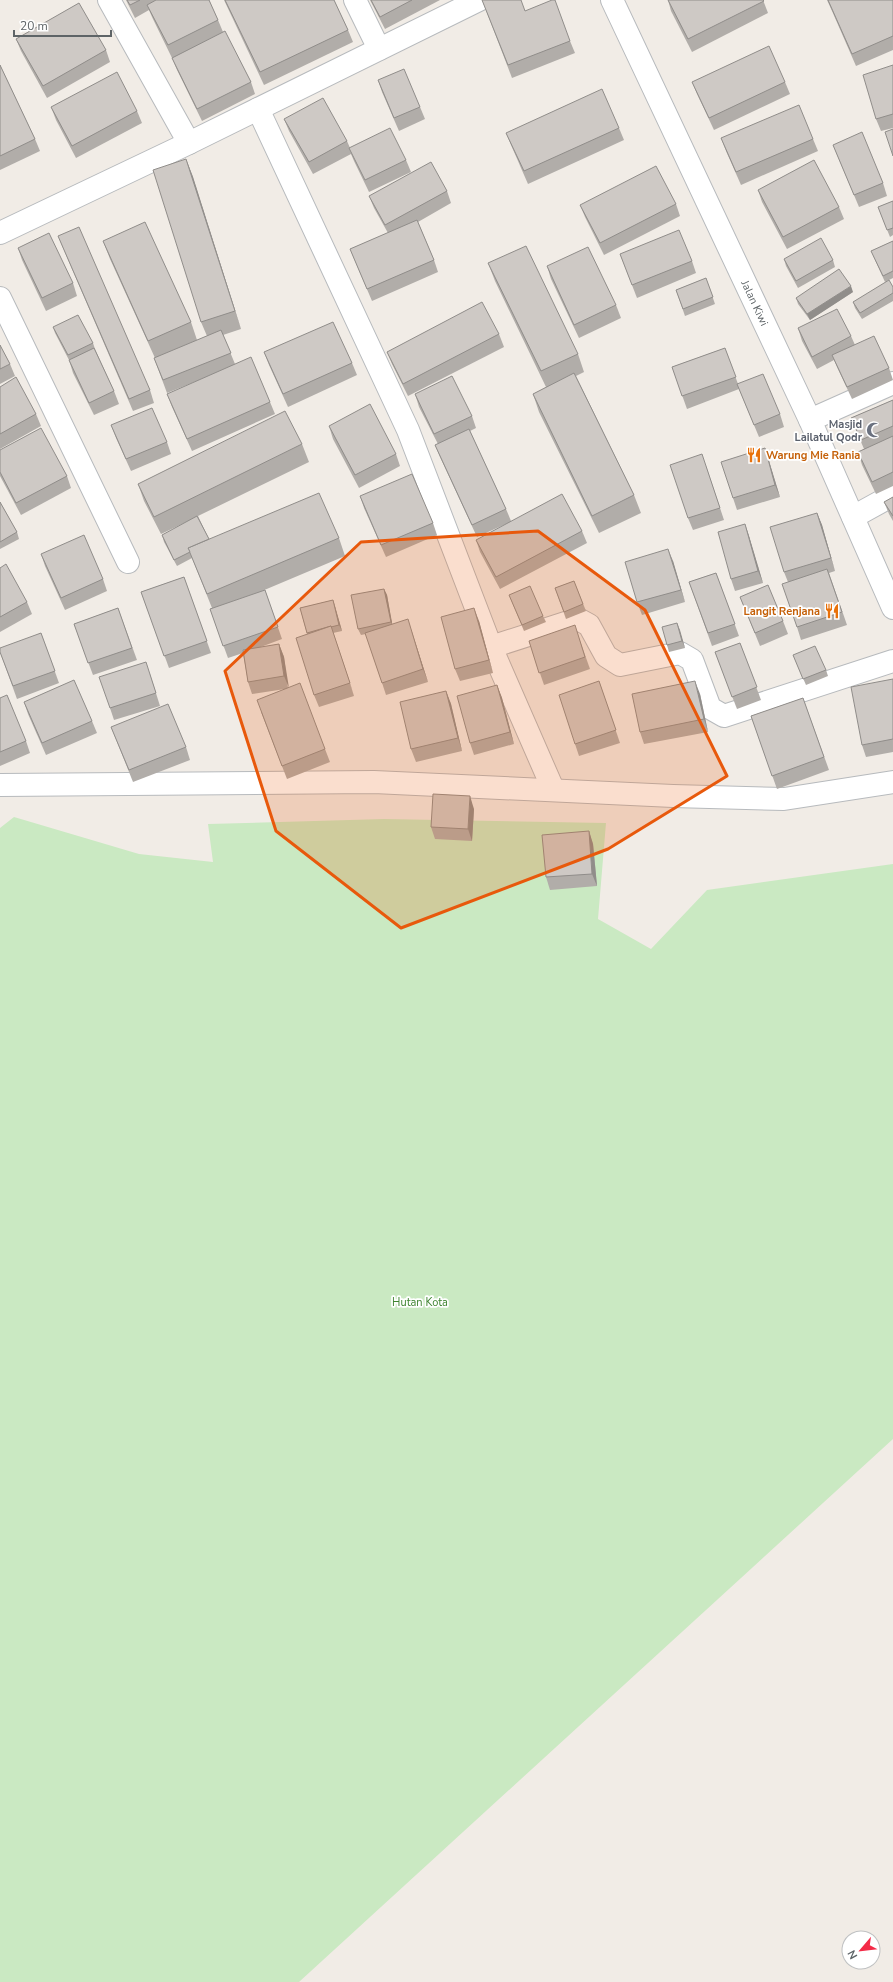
<svg xmlns="http://www.w3.org/2000/svg" width="893" height="1982" viewBox="0 0 893 1982" font-family="'Nunito Sans',sans-serif">
<style>
.green{fill:#cae9c2}
.lines{fill:none;stroke-linecap:round;stroke-linejoin:round}
.minor-casing{stroke:#b7babd;stroke-width:24}
.minor{stroke:#fff;stroke-width:22}
.wall{fill:#b1ada9}
.shaded-wall{fill:#908d8a}
.building{fill:#cec9c5;stroke:#908d8a}
.marked{fill:#e8590c;fill-opacity:0.2;stroke:#e8590c;stroke-width:3;stroke-linejoin:round}
.labels{text-anchor:middle;stroke-width:3.5;stroke-linejoin:round;paint-order:stroke}
.street-label{font-size:11px;fill:#5e6467;stroke:#fff}
.worship-label{font-size:11px;font-weight:bold;fill:#5b616d;stroke:#fff;text-anchor:end}
.food-label{font-size:11px;font-weight:bold;fill:#c56008;stroke:#fff;text-anchor:start}
.park-label{font-size:11px;fill:#3e8430;stroke:#fff}
</style>
<rect width="100%" height="100%" fill="#f1ece6"/>
<path class="green" d="M14,817L139,854L213,862L208,824L384,819L606,823L598,919L651,949L707,890L893,864V1439L299,1982H0V828Z"/>
<g class="lines">
<g class="minor-casing">
<g id="minor">
<path d="M109,0L189,143"/>
<path d="M355,0L379,49"/>
<path d="M612,0L810,420L893,608"/>
<path d="M258,109L408,430L491,647L553,789"/>
<path d="M0,233L189,143L479,0"/>
<path d="M0,298L128,562"/>
<path d="M810,420L893,383"/>
<path d="M853,517L893,495"/>
<path d="M491,647L578,619L589,625L606,656L620,665L680,653L692,660L710,708L724,716L893,661"/>
<path d="M0,785L374,782L673,796L784,799L893,782"/>
</g>
</g>
<use href="#minor" class="minor"/>
</g>
<g class="wall">
<path d="M126,0H209L218,20L223,32L251,82L255,94L202,121L177,70L172,58L203,42L172,58L152,17L149,10L135,18Z"/>
<path d="M224,0H334L348,30L353,42L264,85Z"/>
<path d="M370,0H440L385,29Z"/>
<path d="M482,0L525,11L570,41L575,53L512,78Z"/>
<path d="M668,0H763L768,13L692,52L671,11Z"/>
<path d="M827,0H893V50L856,66L832,11Z"/>
<path d="M16,39L106,50L110,62L47,98L21,51Z"/>
<path d="M0,65L35,139L40,151L0,170Z"/>
<path d="M893,65V128L881,131L876,119Z"/>
<path d="M378,80L420,107L425,119L399,131L382,92Z"/>
<path d="M692,82H785L790,94L714,130L697,94Z"/>
<path d="M51,107L137,111L142,123L76,158L56,120Z"/>
<path d="M284,119L347,141L350,148L406,160L411,172L369,192L354,161L351,154L313,174L289,131Z"/>
<path d="M619,128L624,140L528,184L511,145L506,133Z"/>
<path d="M721,138L813,139L818,151L741,185L726,151Z"/>
<path d="M833,145L883,183L887,196L859,207L838,157Z"/>
<path d="M186,159L193,177L241,329L223,335L235,364L270,402L275,414L192,451L172,407L167,394L209,376L167,393L154,358H155L110,259L103,241L191,322L197,340L178,348L207,336L201,322Z"/>
<path d="M758,190L839,207L844,219L787,249L762,202Z"/>
<path d="M447,191L451,203L418,222L434,260L438,272L372,301L355,261L350,249L388,233L374,208L369,196Z"/>
<path d="M893,201V235L890,237L878,207Z"/>
<path d="M676,204L680,216L604,255L585,217L580,205Z"/>
<path d="M58,236L150,390L154,403L133,411L63,248Z"/>
<path d="M893,241V278L885,282L871,251Z"/>
<path d="M18,248L73,283L77,296L46,311L22,260Z"/>
<path d="M620,254L692,261L696,273L637,298Z"/>
<path d="M784,259L833,260L835,267L798,288L786,266Z"/>
<path d="M488,263L578,354L584,372L576,376L634,495L641,513L599,533L539,412L533,394L546,387L495,281Z"/>
<path d="M547,266L616,305L621,318L579,338L551,279Z"/>
<path d="M706,278L715,304L685,316L676,290Z"/>
<path d="M893,287V301L862,319L855,308L853,302Z"/>
<path d="M853,292L810,320L798,304L796,298Z"/>
<path d="M53,327L93,343L95,349L114,391L119,404L94,415L73,373L69,360L55,333Z"/>
<path d="M798,328L851,336L855,345L889,368L893,380L852,399L837,367L834,360L817,369L802,341Z"/>
<path d="M499,334L504,347L408,396L392,364L387,352Z"/>
<path d="M0,345L10,364L15,376L0,384Z"/>
<path d="M725,348L738,384L780,414L784,427L759,437L739,389L687,409L672,367Z"/>
<path d="M264,352L352,363L357,375L288,407L269,365Z"/>
<path d="M0,387L36,414L41,426L0,449Z"/>
<path d="M415,394L472,416L476,428L470,431L506,509L511,521L582,531L587,543L500,589L480,552L476,540L508,523L477,537L440,457L435,445L438,444L419,407Z"/>
<path d="M893,400V486L876,494L862,465L858,452L864,449L856,430L851,418Z"/>
<path d="M111,425L167,442L171,454L131,471L116,438Z"/>
<path d="M329,426L396,454L400,466L359,488L333,439Z"/>
<path d="M302,444L309,462L198,516L209,539L339,538L345,556L262,591L265,590L282,639L258,648L279,644L284,657L288,688L325,749L330,762L287,779L261,712L285,689L252,694L248,682L243,653L228,658L210,609L212,608L192,558L177,566L164,542L162,535L197,517L161,534L144,501L138,484Z"/>
<path d="M765,448L769,461L780,497L737,510L733,498Z"/>
<path d="M0,450L67,476L71,488L21,515L0,476Z"/>
<path d="M706,466L724,520L693,530L688,518Z"/>
<path d="M360,496L433,523L437,535L386,557L364,508Z"/>
<path d="M893,497V521L889,514L884,502Z"/>
<path d="M0,502L17,532L19,539L0,549Z"/>
<path d="M817,513L822,525L835,571L829,573L847,625L801,640L797,627L788,582L784,572Z"/>
<path d="M745,524L749,536L763,583L735,591L731,579Z"/>
<path d="M41,554L103,579L107,591L65,610L45,566Z"/>
<path d="M673,561L685,602L642,615L637,602Z"/>
<path d="M0,568L27,602L32,614L0,632Z"/>
<path d="M716,573L739,636L712,646L689,582Z"/>
<path d="M184,577L211,653L169,668L141,592Z"/>
<path d="M574,581L586,611L566,619L555,588Z"/>
<path d="M384,589L387,595L392,624L412,632L428,682L386,695L366,634L361,635L358,629Z"/>
<path d="M509,595L543,616L546,622L524,631Z"/>
<path d="M740,597L783,621L788,634L760,646Z"/>
<path d="M333,600L342,631L333,633L354,696L319,707L314,695L307,634L300,608Z"/>
<path d="M118,608L137,660L93,675L74,624Z"/>
<path d="M479,621L493,673L460,681L455,669Z"/>
<path d="M677,623L685,648L669,652L667,645Z"/>
<path d="M41,633L59,683L17,699L0,652Z"/>
<path d="M579,638L590,669L544,685L529,641Z"/>
<path d="M740,643L761,700L737,709L715,652Z"/>
<path d="M793,655L826,670L828,676L806,685Z"/>
<path d="M150,674L160,706L114,720L110,708Z"/>
<path d="M893,679V752L866,757L862,745Z"/>
<path d="M599,681L620,743L579,756L575,744Z"/>
<path d="M497,685L502,698L514,744L474,755L470,743Z"/>
<path d="M446,691L451,704L462,751L416,762L411,749Z"/>
<path d="M700,694L708,732L644,744L640,732Z"/>
<path d="M0,698L26,741L30,753L0,766Z"/>
<path d="M803,698L829,770L777,789L751,716Z"/>
<path d="M24,702L92,721L97,733L46,755L28,714Z"/>
<path d="M111,727L186,747L190,760L133,782Z"/>
<path d="M474,809L472,841L435,839L431,827Z"/>
<path d="M589,831L593,844L597,886L550,890L546,877Z"/>
</g>
<g class="shaded-wall">
<path d="M186,159L193,177L241,329L235,311Z"/>
<path d="M851,286L853,292L810,320L807,314Z"/>
<path d="M765,448L769,461L780,497L775,485Z"/>
<path d="M817,513L822,525L835,571L831,558Z"/>
<path d="M745,524L749,536L763,583L758,571Z"/>
<path d="M668,549L673,561L685,602L681,590Z"/>
<path d="M384,589L387,595L393,628L391,622Z"/>
<path d="M333,600L335,606L342,631L339,625Z"/>
<path d="M474,608L479,621L493,673L489,660Z"/>
<path d="M408,619L412,632L428,682L423,669Z"/>
<path d="M677,623L680,630L685,648L682,641Z"/>
<path d="M331,626L335,639L354,696L350,683Z"/>
<path d="M279,644L284,657L289,688L284,676Z"/>
<path d="M695,681L700,694L708,732L704,719Z"/>
<path d="M497,685L502,698L514,744L510,732Z"/>
<path d="M446,691L451,704L462,751L458,738Z"/>
<path d="M470,796L474,809L472,841L468,829Z"/>
<path d="M589,831L593,844L597,886L592,874Z"/>
</g>
<g class="building">
<path d="M127,0H140L130,5Z"/>
<path d="M156,0H209L218,20L168,45L147,5Z"/>
<path d="M225,0H334L348,30L260,72Z"/>
<path d="M371,0H412L380,17Z"/>
<path d="M482,0H521L525,11L552,0H555L570,41L508,65Z"/>
<path d="M668,0H763L764,1L688,39Z"/>
<path d="M828,0H893V36L852,54Z"/>
<path d="M79,3L106,50L43,86L16,39Z"/>
<path d="M225,31L251,82L197,109L172,58Z"/>
<path d="M769,46L785,82L709,118L692,82Z"/>
<path d="M0,65L35,139L0,156Z"/>
<path d="M893,65V114L876,119L863,75Z"/>
<path d="M404,69L420,107L394,118L378,80Z"/>
<path d="M117,72L137,111L72,146L51,107Z"/>
<path d="M602,89L619,128L524,171L506,133Z"/>
<path d="M323,98L347,141L309,162L284,119Z"/>
<path d="M799,105L813,139L736,172L721,138Z"/>
<path d="M390,128L406,160L365,180L349,148Z"/>
<path d="M893,129V156L885,132Z"/>
<path d="M862,132L883,183L854,195L833,145Z"/>
<path d="M186,159L235,311L201,322L153,170Z"/>
<path d="M814,160L839,207L783,237L758,190Z"/>
<path d="M431,162L447,191L385,225L369,196Z"/>
<path d="M656,166L676,204L600,243L580,205Z"/>
<path d="M893,201V228L887,230L878,207Z"/>
<path d="M417,220L434,260L367,289L350,249Z"/>
<path d="M145,222L191,322L148,341L103,241Z"/>
<path d="M79,227L150,390L129,399L58,236Z"/>
<path d="M679,230L692,261L632,285L620,254Z"/>
<path d="M49,233L73,283L42,298L18,248Z"/>
<path d="M821,238L833,260L796,281L784,259Z"/>
<path d="M893,241V271L883,276L871,251Z"/>
<path d="M526,246L578,354L541,371L488,263Z"/>
<path d="M588,247L616,305L574,325L547,266Z"/>
<path d="M839,269L851,286L807,314L796,298Z"/>
<path d="M706,278L713,297L683,309L676,290Z"/>
<path d="M889,280L893,287V293L860,313L853,302Z"/>
<path d="M482,302L499,334L403,384L387,352Z"/>
<path d="M837,309L851,336L812,357L798,328Z"/>
<path d="M78,315L93,343L68,355L53,327Z"/>
<path d="M333,322L352,363L283,394L264,352Z"/>
<path d="M221,330L231,353L163,380L154,358Z"/>
<path d="M874,336L889,368L847,387L832,355Z"/>
<path d="M0,345L10,364L0,369Z"/>
<path d="M94,348L114,391L89,403L69,360Z"/>
<path d="M725,348L736,377L682,396L672,367Z"/>
<path d="M251,357L270,402L187,439L167,394Z"/>
<path d="M574,373L634,495L592,516L533,394Z"/>
<path d="M763,374L780,414L754,425L737,384Z"/>
<path d="M452,376L472,416L434,434L415,394Z"/>
<path d="M16,377L36,414L0,434V387Z"/>
<path d="M893,400V426L861,440L851,418Z"/>
<path d="M370,404L396,454L355,475L329,426Z"/>
<path d="M152,408L167,442L126,459L111,425Z"/>
<path d="M285,411L302,444L154,517L138,484Z"/>
<path d="M41,428L67,476L16,503L0,472V450Z"/>
<path d="M469,429L506,509L472,525L435,445Z"/>
<path d="M893,436V472L872,482L858,452Z"/>
<path d="M765,448L775,485L733,498L721,462Z"/>
<path d="M702,454L720,508L688,518L670,465Z"/>
<path d="M412,474L433,523L381,545L360,496Z"/>
<path d="M319,493L339,538L207,594L188,548Z"/>
<path d="M562,494L582,531L496,577L476,540Z"/>
<path d="M893,497V516L884,502Z"/>
<path d="M0,502L17,532L0,542Z"/>
<path d="M817,513L831,558L784,572L770,527Z"/>
<path d="M197,516L209,539L188,548L190,552L174,560L162,535Z"/>
<path d="M745,524L758,571L731,579L718,532Z"/>
<path d="M84,535L103,579L61,598L41,554Z"/>
<path d="M668,549L681,590L637,602L625,562Z"/>
<path d="M6,564L27,602L0,617V568Z"/>
<path d="M827,569L842,612L797,627L782,584Z"/>
<path d="M716,573L735,624L708,633L689,582Z"/>
<path d="M184,577L207,641L164,656L141,592Z"/>
<path d="M574,581L583,604L564,612L555,588Z"/>
<path d="M768,585L783,621L755,633L740,597Z"/>
<path d="M530,586L543,616L522,625L509,595Z"/>
<path d="M384,589L391,622L358,629L351,595Z"/>
<path d="M265,590L278,627L223,646L210,609Z"/>
<path d="M333,600L339,625L331,627V626L307,633L300,608Z"/>
<path d="M118,608L132,648L88,663L74,624Z"/>
<path d="M474,608L489,660L455,669L441,617Z"/>
<path d="M408,619L423,669L382,683L365,633Z"/>
<path d="M677,623L682,641L667,645L662,627Z"/>
<path d="M575,625L585,657L539,673L529,641Z"/>
<path d="M331,626L350,683L314,695L296,638Z"/>
<path d="M41,633L55,671L13,686L0,652V648Z"/>
<path d="M740,643L757,687L732,697L715,652Z"/>
<path d="M279,644L284,676L248,682L243,650Z"/>
<path d="M815,646L826,670L803,679L793,655Z"/>
<path d="M146,662L156,693L110,708L99,677Z"/>
<path d="M893,679V739L862,745L851,687Z"/>
<path d="M74,680L92,721L42,743L24,702Z"/>
<path d="M599,681L616,730L575,744L559,695Z"/>
<path d="M695,681L704,719L640,732L632,694Z"/>
<path d="M300,683L325,749L282,766L257,700Z"/>
<path d="M497,685L510,732L470,743L457,696Z"/>
<path d="M446,691L458,738L411,749L400,702Z"/>
<path d="M7,695L26,741L0,752V698Z"/>
<path d="M803,698L824,757L772,776L751,716Z"/>
<path d="M168,704L186,747L129,770L111,727Z"/>
<path d="M433,794L470,796L468,829L431,827Z"/>
<path d="M589,831L592,874L546,877L542,835Z"/>
</g>
<path class="marked" d="M538,531L645,610L727,776L608,849L401,928L276,831L225,671L361,542Z"/>
<defs>
<g id="mosque-bare" transform="scale(1.2)"><path d="M3.5-4.9A6 6 0 1 0 3.5 4.9A5 5 0 1 1 3.5-4.9Z" fill="#6b7280" stroke="#fff" stroke-width="2.5" paint-order="stroke"/></g>
<g id="restaurant-bare" transform="scale(1.2)"><path d="M-5-6h1v4h1v-4h1v4h1v-4h1v5L-1.5 .5V6h-2V.5L-5-1ZM5-6V6H3V1.5H1.5Q1.5-4 5-6Z" fill="#e8710a" stroke="#fff" stroke-width="2.5" paint-order="stroke"/></g>
</defs>
<g fill-rule="evenodd">
<use href="#mosque-bare" x="874" y="430"/>
<use href="#restaurant-bare" x="754" y="455"/>
<use href="#restaurant-bare" x="832" y="611"/>
</g>
<g class="labels">
<g class="street-label">
<text transform="translate(755 303) rotate(65)" y="4">Jalan Kiwi</text>
</g>
<g class="worship-label">
<text x="862" y="428">Masjid<tspan x="862" dy="13">Lailatul Qodr</tspan></text>
</g>
<g class="food-label">
<text x="766" y="459">Warung Mie Rania</text>
<text x="820" y="615" text-anchor="end">Langit Renjana</text>
</g>
<g class="park-label">
<text x="420" y="1306">Hutan Kota</text>
</g>
</g>
<g transform="translate(861 1950) rotate(242)"><circle r="19" fill="#ffffff" stroke="#bfc1c2"/>
<path d="M0-3L7 15L0 10L-7 15Z" fill="#f32a47"/>
<text y="-6" font-size="11" font-weight="bold" text-anchor="middle" fill="#5e6467">N</text>
</g>
<path d="M14 30v6h97v-6" fill="none" stroke="#5e6467" stroke-width="2"/>
<text x="20" y="30" font-size="12" fill="#5e6467" stroke="#ffffff" stroke-width="3" paint-order="stroke">20 m</text>
</svg>
